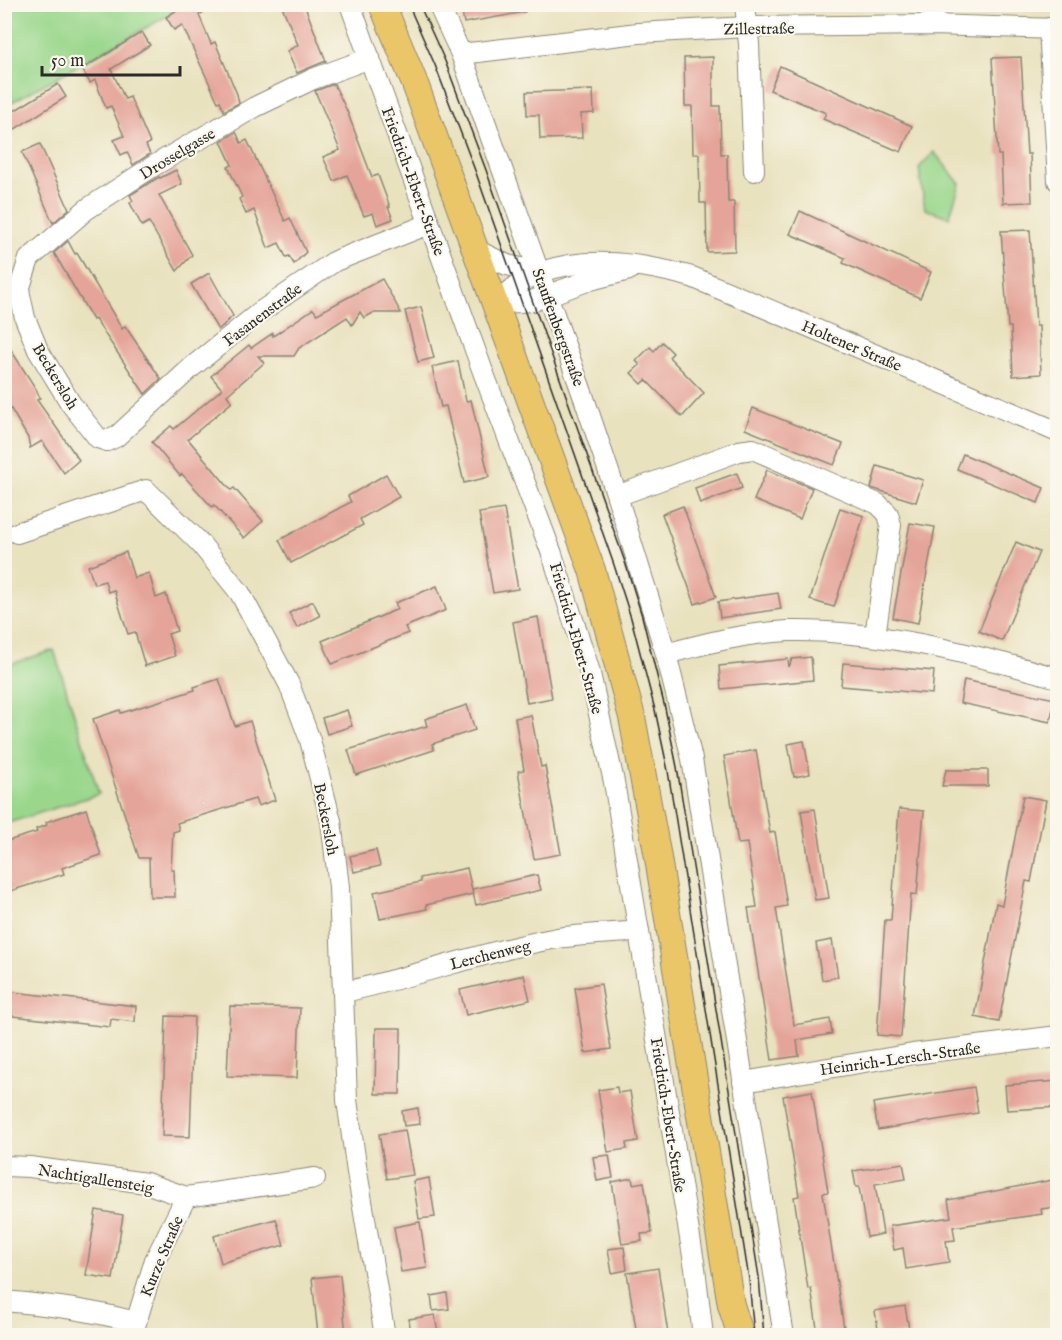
<svg xmlns="http://www.w3.org/2000/svg" width="1062" height="1340" viewBox="0 0 1062 1340" font-family="'IM FELL English',serif">
<style>
.green{fill:#9ad78c;stroke:#62815c;stroke-width:1.5}
.building{fill:#e5a49a}
.lines{fill:none;stroke-linecap:round;stroke-linejoin:round}
.minor-casing{stroke:#8a8675;stroke-width:22}
.major-casing{stroke:#8a8675;stroke-width:28}
.minor{stroke:#fff;stroke-width:20}
.major{stroke:#ebc669;stroke-width:26}
.tram{stroke:#2b2b2b;stroke-width:1.5}
.labels{text-anchor:middle;stroke-width:4.5;stroke-linejoin:round;paint-order:stroke}
.street-label{font-size:16px;fill:#2b2b2b;stroke:#fbf7ec}
</style>
<rect width="100%" height="100%" fill="#fbf7ec"/>
<filter id="ink" filterUnits="userSpaceOnUse"><feTurbulence type="fractalNoise" baseFrequency=".0167" numOctaves="2"/><feDisplacementMap in="SourceGraphic" scale="12" xChannelSelector="R" yChannelSelector="G"/><feConvolveMatrix kernelMatrix="1 2 1 2 8 2 1 2 1" color-interpolation-filters="sRGB"/></filter>
<filter id="wash" filterUnits="userSpaceOnUse"><feTurbulence type="fractalNoise" baseFrequency=".008" numOctaves="4" result="noise"/><feDisplacementMap in="SourceGraphic" scale="24" xChannelSelector="R" yChannelSelector="G"/><feGaussianBlur stdDeviation="1.35" result="paint"/><feColorMatrix in="noise" values="0 0 0 0 0 0 0 0 0 0 0 0 0 0 0 0 0 1.4 0 .05"/><feComposite in="paint" operator="in"/></filter>
<g filter="url(#wash)">
<rect width="100%" height="100%" fill="#e9e2bf"/>
<g class="green">
<path d="M5,5H187L5,106Z"/>
<path d="M934,152L960,184L949,217L925,209L919,168Z"/>
<path d="M54,650L99,794L5,824V666Z"/>
</g>
<g id="blocks">
<g class="building">
<path d="M186,4H216L199,15L211,44L215,42L237,94L239,103L224,111L220,101L218,102L182,25L174,30L166,17Z"/>
<path d="M281,4H304L326,61L297,73L287,51L298,45Z"/>
<path d="M476,4H524L525,12L464,23L461,7Z"/>
<path d="M142,32L150,45L111,69L125,99L130,97L150,143L146,145L150,154L133,165L127,152L121,155L114,140L124,136L111,106L106,108L95,80L90,83L82,69Z"/>
<path d="M713,57V106H720L721,154H727L728,202H734L735,251L707,252L706,203H700L699,154H693L692,106H685L684,58Z"/>
<path d="M1021,57L1027,154H1030L1032,202L1003,203L1001,155H998L992,58Z"/>
<path d="M780,66L912,126L901,152L823,119L826,113L770,90Z"/>
<path d="M58,84L66,97L4,136V117Z"/>
<path d="M334,84L347,111L372,177L378,175L390,207H388L393,219L377,225L373,213L364,216L347,175L334,181L323,157L340,150L315,91Z"/>
<path d="M593,90L594,113L581,114L582,138L540,139L539,115H527L526,92Z"/>
<path d="M236,132L241,143L247,140L285,221L290,218L306,252L294,264L289,256L286,257L279,243L268,248L254,210L246,214L239,199L242,197L228,167L232,165L221,141Z"/>
<path d="M40,144L69,209L53,223L22,152Z"/>
<path d="M176,170L182,184L159,195L192,255L177,271L149,222L142,226L130,203L133,201L130,195L159,177L160,178Z"/>
<path d="M800,211L931,272L920,298L843,263L845,258L790,234Z"/>
<path d="M1030,230L1036,326H1039L1041,374L1013,376L1011,327H1008L1001,231Z"/>
<path d="M68,241L75,254L77,253L122,329L125,326L161,379L145,394L95,319L93,320L54,253Z"/>
<path d="M209,273L233,316L218,330L191,284Z"/>
<path d="M382,279L401,313H373L364,318L360,312L352,325L347,317L299,348L294,356H258L264,363L227,395L232,402L188,439L224,482L231,490L234,488L263,521L244,538L214,505L212,507L182,474L180,476L152,442L171,426L174,429L222,389L211,376L249,345L251,348L273,333V336L313,309L317,314Z"/>
<path d="M421,307L434,358L418,362L405,311Z"/>
<path d="M4,339L36,389L40,398L37,400L79,460L64,473L42,441L30,448L28,438L4,397Z"/>
<path d="M662,342L673,353L669,357L704,393L682,417L646,380L642,384L631,373L640,365L636,361L650,347L654,351Z"/>
<path d="M458,361L466,401L471,400L489,477L464,483L446,406L441,407L432,367Z"/>
<path d="M753,408L843,444L834,465L745,429Z"/>
<path d="M963,454L1044,488L1038,503L957,469Z"/>
<path d="M877,466L923,480L916,502L871,488Z"/>
<path d="M767,470L812,488L800,519L754,500Z"/>
<path d="M737,473L742,488L700,504L695,488Z"/>
<path d="M386,474L399,497L360,519L363,525L291,563L279,540L351,502L348,496Z"/>
<path d="M683,506L716,597L695,604L662,514Z"/>
<path d="M840,508L864,516L834,607L810,600Z"/>
<path d="M504,509L518,589L493,593L479,513Z"/>
<path d="M910,523L935,527L918,623L893,618Z"/>
<path d="M1016,542L1039,552L1002,641L979,631Z"/>
<path d="M126,552L134,578L149,573L156,598L166,594L177,631L168,634L175,656L145,666L135,632L128,634L114,590L108,592L105,581L94,584L88,566Z"/>
<path d="M437,586L446,610L405,627L408,633L332,664L322,641L398,609L395,603Z"/>
<path d="M778,593L781,609L720,618L718,602Z"/>
<path d="M313,601L320,616L297,628L289,613Z"/>
<path d="M538,617L552,698L527,703L513,622Z"/>
<path d="M811,657L813,680L721,689L719,666L788,659L789,667L792,659Z"/>
<path d="M843,663L934,671L932,694L841,686Z"/>
<path d="M219,679L235,726L250,721L275,800L258,806L255,799L177,823L179,830L173,832L171,870H174L175,897H150L149,858H139L93,719L120,710L121,713L195,690L194,687Z"/>
<path d="M964,680L1055,699L1050,722L960,703Z"/>
<path d="M467,705L475,730L432,744L434,750L356,775L348,750L427,726L425,719Z"/>
<path d="M347,710L352,726L327,734L322,718Z"/>
<path d="M531,715L541,767L545,766L561,854L534,859L518,771L524,770L515,718Z"/>
<path d="M804,741L810,774L794,777L788,744Z"/>
<path d="M756,750L770,833L775,832L787,906L776,908L794,1025L830,1019L832,1034L797,1040L799,1056L772,1060L748,908L757,907L747,843L738,844L724,756Z"/>
<path d="M946,770H988V786H942Z"/>
<path d="M1023,796L1046,800L1031,882L1026,881L999,1022L975,1017L996,903L1002,905Z"/>
<path d="M86,809L101,855L62,868L64,874L4,893V842L37,832L36,829L47,825L46,822Z"/>
<path d="M815,809L829,898L815,900L801,811Z"/>
<path d="M899,809L924,811L917,895L911,894L901,1037L877,1035L885,920H891Z"/>
<path d="M376,850L380,866L354,872L350,856Z"/>
<path d="M467,868L473,894L426,905L427,909L380,919L374,892L421,882L420,878Z"/>
<path d="M537,875L541,890L476,905L472,889Z"/>
<path d="M832,940L838,977L822,980L816,943Z"/>
<path d="M524,975L530,1000L466,1015L460,990Z"/>
<path d="M601,984L611,1049L585,1053L575,988Z"/>
<path d="M4,991L136,1006L135,1022L111,1019L110,1027L4,1015Z"/>
<path d="M230,1006L300,1008L297,1078L227,1076Z"/>
<path d="M166,1016L194,1017L190,1137L162,1136Z"/>
<path d="M376,1028H401L400,1094H375Z"/>
<path d="M1058,1081V1107L1007,1110L1005,1085Z"/>
<path d="M617,1087L618,1093L630,1091L638,1141L626,1143L627,1149L608,1152L598,1090Z"/>
<path d="M974,1087L978,1113L878,1130L873,1103Z"/>
<path d="M812,1091L828,1192L823,1193L845,1335H818L811,1288L808,1289L794,1197L799,1196L783,1096Z"/>
<path d="M418,1108L420,1124L404,1126L402,1111Z"/>
<path d="M405,1130L413,1175L387,1179L379,1134Z"/>
<path d="M609,1155L613,1178L597,1181L593,1157Z"/>
<path d="M903,1163L906,1179L875,1184L883,1234L867,1237L859,1187H856L853,1171Z"/>
<path d="M429,1178L435,1217L419,1219L413,1181Z"/>
<path d="M632,1178L633,1184L644,1182L652,1233L641,1234L642,1241L622,1244L612,1182Z"/>
<path d="M1058,1179V1207L1041,1209L1042,1214L953,1227L955,1240L946,1241L949,1262L906,1269L903,1248L894,1250L890,1226L951,1217L948,1200Z"/>
<path d="M96,1210L123,1215L113,1279L86,1275Z"/>
<path d="M276,1219L284,1245L221,1263L214,1236Z"/>
<path d="M420,1222L427,1268L401,1272L394,1227Z"/>
<path d="M624,1247L627,1270L612,1273L608,1249Z"/>
<path d="M658,1268L668,1334L637,1335L627,1273Z"/>
<path d="M340,1275L346,1335H318L312,1278Z"/>
<path d="M447,1293L449,1309L433,1311L431,1296Z"/>
<path d="M905,1306L910,1335H879L875,1311Z"/>
<path d="M435,1315L438,1335H411L409,1319Z"/>
</g>
</g>
</g>
<g filter="url(#ink)">
<use href="#blocks" fill-opacity="0" stroke="#8a8675" stroke-width="1.5"/>
<g class="lines">
<g class="minor-casing">
<g id="minor">
<path d="M350,4L482,369L552,554L589,669L614,782L695,1268L703,1336"/>
<path d="M438,4L461,54L584,398L617,496L666,654L692,759L784,1336"/>
<path d="M745,4L749,44L754,171"/>
<path d="M933,25L934,4"/>
<path d="M1049,28L1058,181"/>
<path d="M461,54L638,33L747,27L933,25L1058,29"/>
<path d="M370,58L313,79L255,107L155,165L87,209L29,259L19,290L25,318L38,350L71,404L98,438L107,441L116,437L192,367L260,312L335,261L429,224"/>
<path d="M474,249L507,265L539,272"/>
<path d="M495,304C509,292 524,278 541,272C589,255 643,264 692,277L1058,432"/>
<path d="M495,304L532,301L590,280L629,270"/>
<path d="M617,496L739,451L753,449L878,504L888,514L891,525L875,636"/>
<path d="M17,533L146,490L200,543L240,593L289,684L310,740L331,821L339,887L347,1100L357,1172L385,1336"/>
<path d="M666,654C706,643 746,633 788,631C877,629 972,654 1058,678"/>
<path d="M344,992C414,977 482,952 552,939C580,934 610,934 639,931"/>
<path d="M743,1082L913,1054L1058,1036"/>
<path d="M4,1166L30,1167L146,1183L186,1197L315,1178"/>
<path d="M4,1301C49,1305 91,1310 135,1322"/>
<path d="M132,1336L155,1260L186,1197"/>
</g>
</g>
<g class="major-casing">
<path id="major" d="M382,4L415,84L592,570L632,717L657,852L731,1305L741,1336"/>
</g>
<use href="#minor" class="minor"/>
<use href="#major" class="major"/>
<g class="tram">
<path d="M408,4L435,65L476,173L614,565L631,618L655,710L668,771L749,1279L754,1336"/>
<path d="M419,4L445,61L486,170L625,562L642,616L665,708L677,767L759,1277L764,1336"/>
</g>
</g>
</g>
<g class="labels">
<g class="street-label">
<text transform="translate(759 28) rotate(-1)" y="6">Zillestraße</text>
<text transform="translate(177 153) rotate(-31)" y="6">Drosselgasse</text>
<text transform="translate(414 181) rotate(70)" y="6">Friedrich-Ebert-Straße</text>
<text transform="translate(262 314) rotate(-37)" y="6">Fasanenstraße</text>
<text transform="translate(559 327) rotate(70)" y="6">Stauffenbergstraße</text>
<text transform="translate(852 345) rotate(23)" y="6">Holtener Straße</text>
<text transform="translate(56 376) rotate(59)" y="6">Beckersloh</text>
<text transform="translate(577 638) rotate(74)" y="6">Friedrich-Ebert-Straße</text>
<text transform="translate(327 819) rotate(79)" y="6">Beckersloh</text>
<text transform="translate(490 954) rotate(-14)" y="6">Lerchenweg</text>
<text transform="translate(900 1058) rotate(-8)" y="6">Heinrich-Lersch-Straße</text>
<text transform="translate(669 1115) rotate(81)" y="6">Friedrich-Ebert-Straße</text>
<text transform="translate(96 1178) rotate(9)" y="6">Nachtigallensteig</text>
<text transform="translate(161 1256) rotate(-67)" y="6">Kurze Straße</text>
</g>
</g>
<rect width="1062" height="1340" fill="none" stroke="#fbf7ec" stroke-width="24"/>
<path d="M42 66v9h138v-9" fill="none" stroke="#2b2b2b" stroke-width="3"/>
<text x="51" y="66" font-size="18" fill="#2b2b2b" stroke="#fbf7ec" stroke-width="4.5" paint-order="stroke">50 m</text>
</svg>
